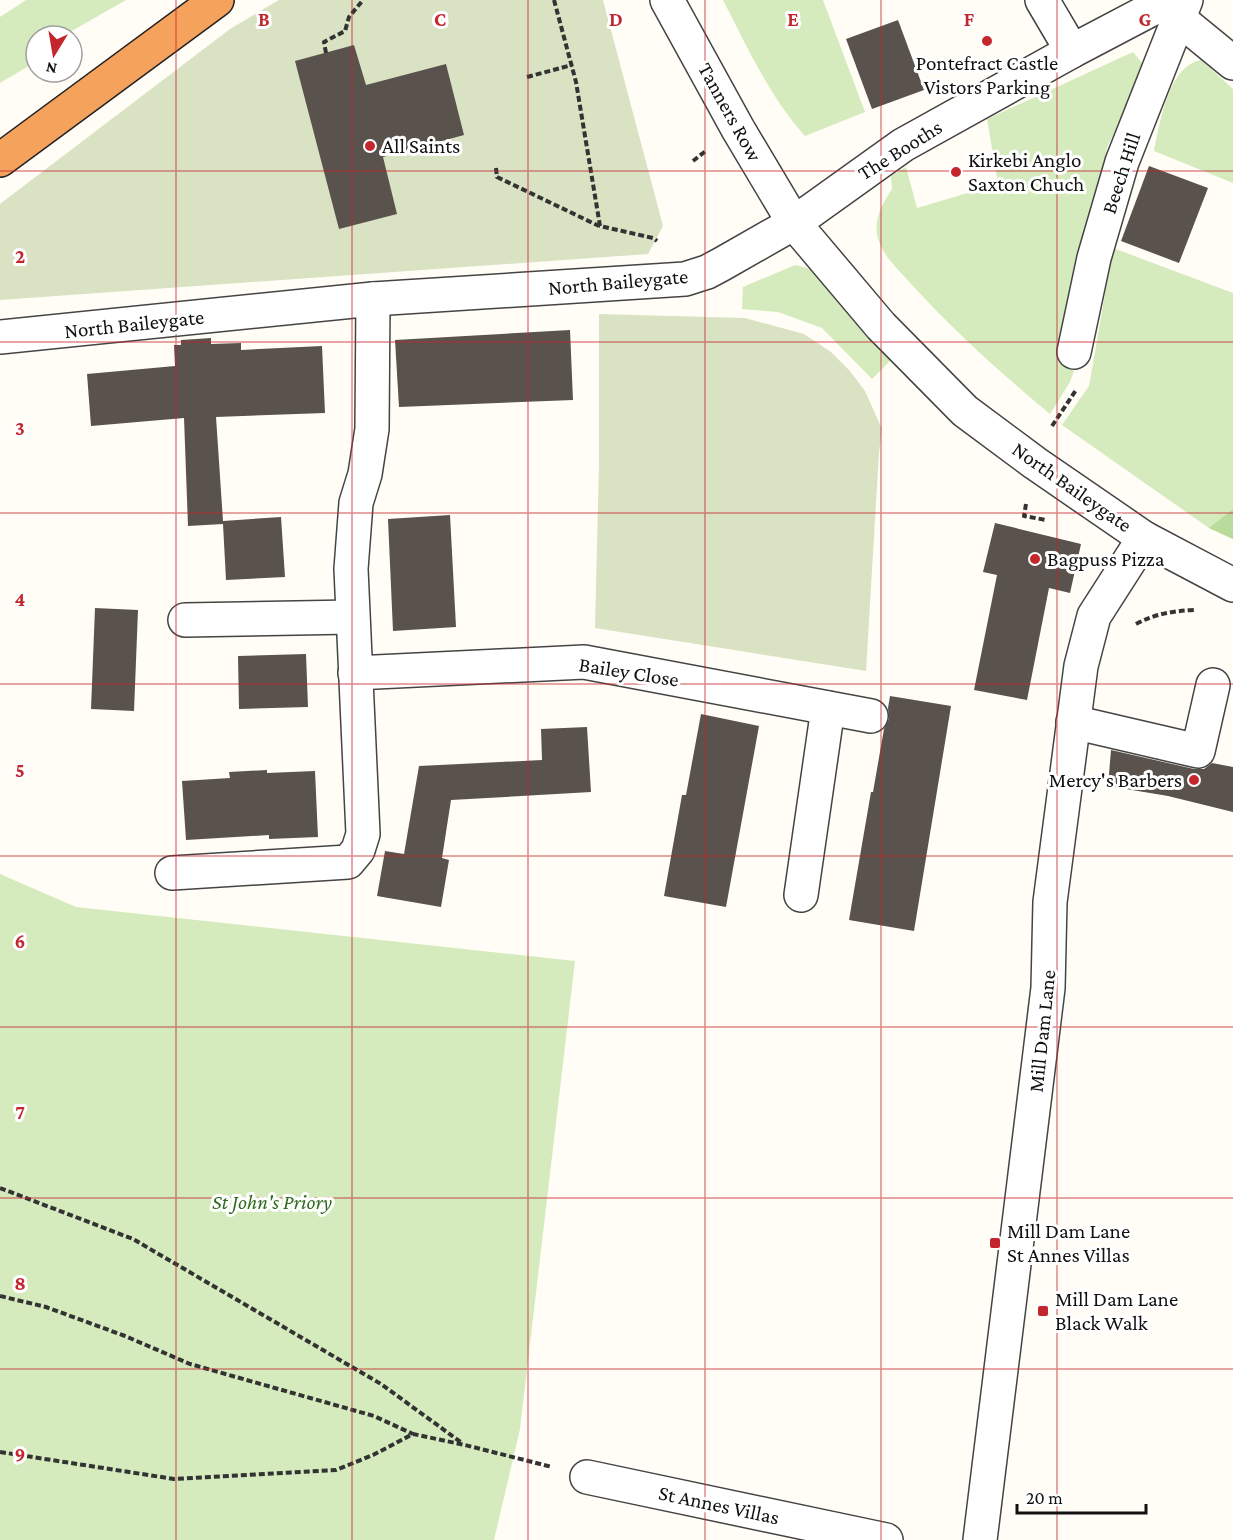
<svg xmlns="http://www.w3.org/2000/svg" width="1233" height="1540" viewBox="0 0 1233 1540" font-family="'Crimson Pro',serif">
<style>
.green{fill:#d5ebbd}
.forest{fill:#b9dc9c}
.cemetery{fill:#d9e3c4}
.building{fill:#5a524d}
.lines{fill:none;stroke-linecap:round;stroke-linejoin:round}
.minor-casing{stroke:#444;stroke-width:36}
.highway-casing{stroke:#222;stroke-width:36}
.path{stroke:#333;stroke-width:4;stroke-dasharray:6 3;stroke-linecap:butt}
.minor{stroke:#fff;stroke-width:33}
.highway{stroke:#f5a25d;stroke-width:33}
.grid{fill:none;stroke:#c4262e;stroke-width:1.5;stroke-opacity:0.55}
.poi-dot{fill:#c4262e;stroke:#fff;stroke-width:2}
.labels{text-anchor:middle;stroke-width:6;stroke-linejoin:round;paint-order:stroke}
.poi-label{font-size:21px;fill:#111;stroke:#fff;text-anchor:start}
.street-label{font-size:21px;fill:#111;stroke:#fff}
.park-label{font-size:21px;font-style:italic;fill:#2f6b1f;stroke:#fff}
.grid-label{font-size:20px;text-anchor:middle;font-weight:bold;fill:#c4262e;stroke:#fff;stroke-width:6;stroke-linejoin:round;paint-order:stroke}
</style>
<rect width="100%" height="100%" fill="#fffdf5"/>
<g class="green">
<path d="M26,0H126L63,36H36V59L32,64L0,83V17Z"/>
<path d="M723,0H823L865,112L805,136C770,97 747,47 723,0Z"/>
<path d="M1133,52L1148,70L1108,145L1087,224L1058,359L1074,371L1070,382L1050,414C1002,374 956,333 913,286C901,272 884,258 878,239C873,220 882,204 892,189L891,176L906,167L917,208L998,184L987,119Z"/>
<path d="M1201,60L1233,89V183L1154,151C1160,124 1168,66 1201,60Z"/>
<path d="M1113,248L1233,293V539L1209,528L1062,425L1089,386Z"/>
<path d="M795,265L807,268L817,273L897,354L872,379L822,328L778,312L742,309L743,287Z"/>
<path d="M0,874L76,907L575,961L520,1429L494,1540H0Z"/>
</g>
<path class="forest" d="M1233,509V539L1209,528Z"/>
<g class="cemetery">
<path d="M279,0H603L663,226L648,254L0,300V204L230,29Z"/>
<path d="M599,314L745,318L804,334L831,352L850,371L865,391L882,429L879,453L866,671L595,628L599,464Z"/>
</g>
<g class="building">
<path d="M898,20L924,90L872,109L846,39Z"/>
<path d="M354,45L366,85L446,64L464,135L383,157L397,214L339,229L295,61Z"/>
<path d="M1149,166L1208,188L1179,263L1121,241Z"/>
<path d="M570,330L573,400L399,407L395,340Z"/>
<path d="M211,338V344L241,343V350L322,346L325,413L216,417L223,521L281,517L285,577L226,580L223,524L188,526L184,418L91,426L87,374L175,366L174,345H181V340Z"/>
<path d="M450,515L456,627L393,631L388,519Z"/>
<path d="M995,523L1081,544L1070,593L1049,588L1027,700L974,690L997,575L983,572Z"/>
<path d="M95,608L138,610L134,711L91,709Z"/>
<path d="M306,654L308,707L239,709L238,656Z"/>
<path d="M890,696L951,706L914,931L849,920L871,792H873L884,729L889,719L888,708Z"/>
<path d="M701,714L759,726L726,907L664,896L682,795H686Z"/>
<path d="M587,727L591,792L451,800L442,858L449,860L441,907L377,896L385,851L404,854L419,766L542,760L541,729Z"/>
<path d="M1111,750L1194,769H1204L1212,763L1233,767V812L1168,796L1108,786Z"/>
<path d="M267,770V773L315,771L318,837L269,839V835L186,840L182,781L230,778L229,772Z"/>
</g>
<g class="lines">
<g class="minor-casing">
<g id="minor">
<path d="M667,0L738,129L794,223L881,326L965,411L1035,463L1144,538L1233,585"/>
<path d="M1042,0L1072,51"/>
<path d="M1178,18L1233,63"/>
<path d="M0,337L373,299L685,279L707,272L722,264L794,223L903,145L1072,51L1169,0"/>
<path d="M1074,352L1094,258L1122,162L1186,0"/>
<path d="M185,620L352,617"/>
<path d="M355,673L584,662L871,716"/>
<path d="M1073,722L1198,751L1213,685"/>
<path d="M172,873L348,862L358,850L363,834L351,569L356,503L365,474L372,429L373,299"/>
<path d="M801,895L828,708"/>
<path d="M587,1477L886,1540"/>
<path d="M980,1540L1048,988L1050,902L1081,666L1094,616L1144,538"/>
</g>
</g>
<g class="highway-casing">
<path id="highway" d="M0,160L217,0"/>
</g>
<g class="path">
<path d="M554,0L576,82L600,226L653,238L657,241"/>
<path d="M326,53L324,42L345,31L349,17L363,0"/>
<path d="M527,77L572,65"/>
<path d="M693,161L707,150"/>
<path d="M496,168L497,177L599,226"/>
<path d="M1052,426L1076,390"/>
<path d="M1026,504L1024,516L1046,520"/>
<path d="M1136,624C1155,614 1172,611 1194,610"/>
<path d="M0,1188L133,1239L381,1384L462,1443"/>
<path d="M0,1296L46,1307L125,1336L190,1364L374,1416L413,1434"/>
<path d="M0,1452L174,1479L336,1470L373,1455L413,1434L465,1445L552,1467"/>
</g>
<use href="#minor" class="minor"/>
<use href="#highway" class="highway"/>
</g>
<path class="grid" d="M176,0V1540M352,0V1540M528,0V1540M705,0V1540M881,0V1540M1057,0V1540M0,171H1233M0,342H1233M0,513H1233M0,684H1233M0,856H1233M0,1027H1233M0,1198H1233M0,1369H1233"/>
<g class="poi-dot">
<circle cx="987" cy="41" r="6"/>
<circle cx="370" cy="146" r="6"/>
<circle cx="956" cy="172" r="6"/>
<circle cx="1035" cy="559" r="6"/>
<circle cx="1194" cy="780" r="6"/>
<rect x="989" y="1237" width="12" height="12" rx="3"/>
<rect x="1037" y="1305" width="12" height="12" rx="3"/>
</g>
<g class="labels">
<g class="poi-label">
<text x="987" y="70" text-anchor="middle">Pontefract Castle<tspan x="987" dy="24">Vistors Parking</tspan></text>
<text x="382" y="153">All Saints</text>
<text x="968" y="167">Kirkebi Anglo<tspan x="968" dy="24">Saxton Chuch</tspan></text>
<text x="1047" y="566">Bagpuss Pizza</text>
<text x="1182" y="787" text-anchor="end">Mercy's Barbers</text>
<text x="1007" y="1238">Mill Dam Lane<tspan x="1007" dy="24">St Annes Villas</tspan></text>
<text x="1055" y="1306">Mill Dam Lane<tspan x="1055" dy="24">Black Walk</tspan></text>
</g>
<g class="street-label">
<text transform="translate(730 112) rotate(61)" y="7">Tanners Row</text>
<text transform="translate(900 150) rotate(-32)" y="7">The Booths</text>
<text transform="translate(1121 173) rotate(-72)" y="7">Beech Hill</text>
<text transform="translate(618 282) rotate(-5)" y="7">North Baileygate</text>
<text transform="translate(134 324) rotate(-6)" y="7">North Baileygate</text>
<text transform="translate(1072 487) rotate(35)" y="7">North Baileygate</text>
<text transform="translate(629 672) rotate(9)" y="7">Bailey Close</text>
<text transform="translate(1042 1031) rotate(-84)" y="7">Mill Dam Lane</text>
<text transform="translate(719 1505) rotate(12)" y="7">St Annes Villas</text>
</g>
<g class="park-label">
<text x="272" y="1209">St John's Priory</text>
</g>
</g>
<g class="grid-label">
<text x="264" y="26">B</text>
<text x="440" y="26">C</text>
<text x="616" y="26">D</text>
<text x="793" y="26">E</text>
<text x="969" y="26">F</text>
<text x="1145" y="26">G</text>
<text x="20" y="263">2</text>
<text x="20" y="435">3</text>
<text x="20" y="606">4</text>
<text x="20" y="777">5</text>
<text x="20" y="948">6</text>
<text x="20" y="1119">7</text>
<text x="20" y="1290">8</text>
<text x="20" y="1461">9</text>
</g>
<g transform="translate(54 54) rotate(191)"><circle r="28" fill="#ffffff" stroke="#a0a0a0" stroke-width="1.5"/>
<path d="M0-4.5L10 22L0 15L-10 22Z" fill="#c4262e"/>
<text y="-9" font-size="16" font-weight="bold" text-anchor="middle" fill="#111111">N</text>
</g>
<path d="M1017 1504v9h129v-9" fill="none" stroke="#111111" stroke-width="3"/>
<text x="1026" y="1504" font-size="18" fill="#111111" stroke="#ffffff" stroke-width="4.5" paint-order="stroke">20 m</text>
</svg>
